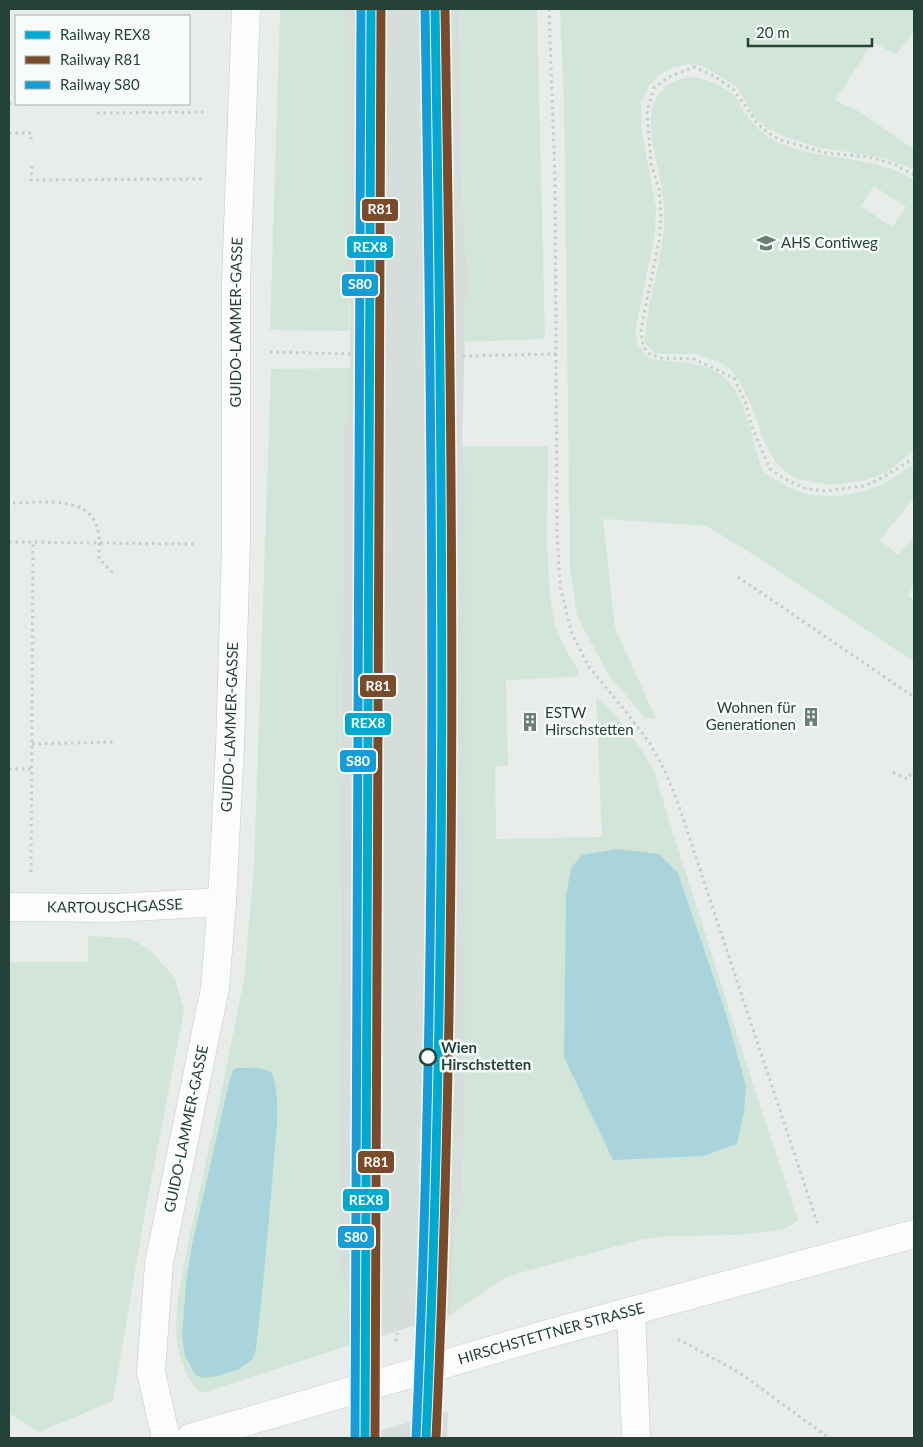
<svg xmlns="http://www.w3.org/2000/svg" width="923" height="1447" viewBox="0 0 923 1447" font-family="Lato,sans-serif">
<style>
.built{fill:#d6dedb}
.green{fill:#d1e6d8;fill-rule:evenodd}
.water{fill:#a9d4db}
.lines{fill:none;stroke-linecap:round;stroke-linejoin:round}
.street-casing{stroke:#c5cac8;stroke-width:29}
.secondary-casing{stroke:#c3cbc8;stroke-width:29}
.path{stroke:#c3ccca;stroke-width:3;stroke-dasharray:2.5 4;stroke-linecap:butt}
.street{stroke:#fcfcfc;stroke-width:28}
.secondary{stroke:#fcfcfc;stroke-width:28}
.rail-1-casing{stroke:#f7fbf9;stroke-width:12}
.rail-2-casing{stroke:#f7fbf9;stroke-width:12}
.rail-3-casing{stroke:#f7fbf9;stroke-width:12}
.rail-1{stroke:#00a9ce;stroke-width:9}
.rail-2{stroke:#7a4b2a;stroke-width:9}
.rail-3{stroke:#159dd9;stroke-width:9}
.stop-dot{fill:#f7fbf9;stroke:#24423a;stroke-width:2.5}
.labels{text-anchor:middle;stroke-width:5;stroke-linejoin:round;paint-order:stroke}
.poi-label{font-size:15px;fill:#24423a;stroke:#f7fbf9;text-anchor:start}
.street-label{font-size:15px;fill:#24423a;stroke:#f7fbf9}
.stop-label{font-size:15px;font-weight:bold;fill:#24423a;stroke:#f7fbf9;text-anchor:start}
.line-badge{stroke:#f7fbf9;stroke-width:2}
.badge-label{font-size:14px;text-anchor:middle;font-weight:bold;fill:#fff}
</style>
<rect width="100%" height="100%" fill="#e8edeb"/>
<g class="built">
<path d="M345,9H459L463,218L470,285L466,297L462,446L465,471V1051L463,1209L456,1219L451,1315L347,1346L346,1285L339,1268L343,427L350,413V288L345,277Z"/>
<path d="M448,1412L447,1438H355L427,1417Z"/>
</g>
<g class="green">
<path d="M280,9H345V277L350,288L349,331L270,330Z"/>
<path d="M459,9H537L545,339L464,342L466,297L470,285L463,218Z"/>
<path d="M560,9H914V31L896,55L873,42L835,100L860,112L914,149V170L888,159L817,147L783,136L767,128L754,117L737,87L713,72L703,66L690,64L673,67L661,74L649,85L641,103V128L656,207L655,235L635,331L638,345L648,358C671,364 701,359 721,375C743,391 749,426 756,450C758,456 760,467 764,472C767,476 775,479 779,482C805,500 842,499 871,489C887,483 901,473 914,464V498L880,540L898,555L914,537V584L908,596L914,601V662L760,559L707,526L603,519L615,628L656,719L645,718L608,674L577,616L570,568L564,101Z"/>
<path d="M694,77C709,81 724,85 735,96C740,102 742,110 747,116C755,127 767,137 779,143C822,162 875,154 914,180V450L887,472L867,480L830,485L797,479L787,473L775,461L764,441L753,409L739,380L731,370L719,362L696,354H656L645,343C646,297 667,253 664,207C663,181 646,131 652,109C658,88 673,78 694,77ZM874,186L906,207L892,227L861,206Z"/>
<path d="M350,368V413L343,427L339,1267L346,1285L347,1346L202,1393L195,1388L187,1376L181,1359L177,1344L176,1326L178,1298L188,1243L219,1103L244,980L254,867L271,369Z"/>
<path d="M462,446H548L547,543L550,598L555,625L566,650L578,669V674L573,677L506,680L508,766H495L496,839L602,837L596,696C621,720 636,739 653,769L750,1075L798,1221L784,1229L767,1232L738,1235L672,1236L643,1239L526,1271L507,1277L495,1284L451,1315L456,1219L463,1209L465,1051V471Z"/>
<path d="M88,936L130,938L150,950L175,978L184,1012L147,1201L113,1401L39,1432L9,1413V962H88Z"/>
</g>
<g class="water">
<path d="M616,849L659,854L678,873L726,1014L746,1086L744,1111L737,1144L703,1156L613,1160L564,1057L566,896L571,868L582,855Z"/>
<path d="M237,1068C249,1068 262,1066 272,1073C282,1101 275,1141 273,1171C268,1230 263,1290 256,1349L252,1360L239,1369L218,1376L202,1378L195,1374L185,1356L182,1336L186,1283L192,1245L230,1079L233,1070Z"/>
</g>
<g class="lines">
<g class="street-casing">
<g id="street">
<path id="s1" d="M9,907L114,908L222,902"/>
<path d="M631,1311L636,1438"/>
<path id="s2" d="M166,1438L151,1372L159,1263L215,988L222,902L230,747L236,545V282L246,9"/>
</g>
</g>
<g class="secondary-casing">
<g id="secondary">
<path id="s3" d="M190,1438L551,1333L914,1234"/>
</g>
</g>
<g class="path">
<path d="M549,9L555,179L557,531L560,586L572,634L589,667L627,713L649,742L664,769L678,803L818,1225"/>
<path d="M9,104H16"/>
<path d="M26,104H32"/>
<path d="M97,113L207,112"/>
<path d="M9,133H31V140"/>
<path d="M32,166L31,180L204,179"/>
<path d="M914,175L894,164L869,157L826,153L780,140L767,132L757,123L734,90L714,76L694,67L667,78L654,88L647,111L651,163L659,189L661,215L659,241L641,329L643,346L649,354L662,358L694,359L734,378L746,404L752,427L770,469L780,476L803,488L825,491L864,486L882,478L914,458"/>
<path d="M270,352L350,354"/>
<path d="M463,356L557,354"/>
<path d="M13,503C41,503 91,494 98,531C100,540 99,550 99,559L113,573"/>
<path d="M9,542L196,544"/>
<path d="M738,577L914,697"/>
<path d="M32,744L113,742"/>
<path d="M9,769H32"/>
<path d="M893,772L907,779L914,770"/>
<path d="M31,872L33,543"/>
<path d="M678,1339L740,1373L829,1438"/>
<path d="M396,1341L397,1333"/>
</g>
<use href="#street" class="street"/>
<use href="#secondary" class="secondary"/>
<g class="rail-1-casing">
<g id="rail-1">
<path d="M365,1438L371,9"/>
<path d="M426,1438C448,962 443,485 435,9"/>
</g>
</g>
<g class="rail-2-casing">
<g id="rail-2">
<path d="M375,1438L381,9"/>
<path d="M436,1438C458,962 453,485 445,9"/>
</g>
</g>
<g class="rail-3-casing">
<g id="rail-3">
<path d="M355,1438L361,9"/>
<path d="M416,1438C438,962 433,485 425,9"/>
</g>
</g>
<use href="#rail-1" class="rail-1"/>
<use href="#rail-2" class="rail-2"/>
<use href="#rail-3" class="rail-3"/>
</g>
<defs>
<g id="school-bare" transform="scale(1.5)"><path d="M0-5L7-2L0 1L-7-2ZM-4 1L0 2.5L4 1V4Q0 6-4 4Z" fill="#697e78" stroke="#f7fbf9" stroke-width="2.5" paint-order="stroke"/></g>
<g id="building-bare" transform="scale(1.5)"><path d="M-4-6H4V6H1V3H-1V6H-4ZM-2.5-4.3h1.7v1.8h-1.7ZM.8-4.3h1.7v1.8H.8ZM-2.5-1h1.7V.8h-1.7ZM.8-1h1.7V.8H.8Z" fill="#697e78" stroke="#f7fbf9" stroke-width="2.5" paint-order="stroke"/></g>
</defs>
<g fill-rule="evenodd">
<use href="#school-bare" x="766" y="243"/>
<use href="#building-bare" x="811" y="717"/>
<use href="#building-bare" x="530" y="722"/>
</g>
<circle class="stop-dot" cx="428" cy="1057" r="8"/>
<g class="labels">
<g class="poi-label">
<text x="781" y="248">AHS Contiweg</text>
<text x="796" y="713" text-anchor="end">Wohnen für<tspan x="796" dy="17">Generationen</tspan></text>
<text x="545" y="718">ESTW<tspan x="545" dy="17">Hirschstetten</tspan></text>
</g>
<g class="street-label">
<text dy="5" stroke="none"><textPath href="#s2" startOffset="1124">GUIDO-LAMMER-GASSE</textPath></text>
<text dy="5" stroke="none"><textPath href="#s2" startOffset="719">GUIDO-LAMMER-GASSE</textPath></text>
<text dy="5" stroke="none"><textPath href="#s1" startOffset="106">KARTOUSCHGASSE</textPath></text>
<text dy="5" stroke="none"><textPath href="#s2" startOffset="314">GUIDO-LAMMER-GASSE</textPath></text>
<text dy="5" stroke="none"><textPath href="#s3" startOffset="376">HIRSCHSTETTNER STRASSE</textPath></text>
</g>
<g class="stop-label">
<text x="441" y="1053">Wien<tspan x="441" dy="17">Hirschstetten</tspan></text>
</g>
</g>
<g class="line-badge">
<rect x="361" y="198" width="38" height="24" rx="5" fill="#7a4b2a"/>
<rect x="346" y="235" width="48" height="24" rx="5" fill="#00a9ce"/>
<rect x="341" y="273" width="38" height="24" rx="5" fill="#159dd9"/>
<rect x="359" y="674" width="38" height="24" rx="5" fill="#7a4b2a"/>
<rect x="344" y="712" width="48" height="24" rx="5" fill="#00a9ce"/>
<rect x="339" y="749" width="38" height="24" rx="5" fill="#159dd9"/>
<rect x="357" y="1150" width="38" height="24" rx="5" fill="#7a4b2a"/>
<rect x="342" y="1188" width="48" height="24" rx="5" fill="#00a9ce"/>
<rect x="337" y="1225" width="38" height="24" rx="5" fill="#159dd9"/>
</g>
<g class="badge-label">
<text x="380" y="214">R81</text>
<text x="370" y="252">REX8</text>
<text x="360" y="289">S80</text>
<text x="378" y="691">R81</text>
<text x="368" y="728">REX8</text>
<text x="358" y="766">S80</text>
<text x="376" y="1167">R81</text>
<text x="366" y="1205">REX8</text>
<text x="356" y="1242">S80</text>
</g>
<rect width="923" height="1447" fill="none" stroke="#24423a" stroke-width="20"/>
<rect x="15" y="15" width="175" height="90" fill="#f7fbf9" stroke="#a3b1ad"/>
<rect x="25" y="31" width="25" height="8" fill="#00a9ce" stroke="#a3b1ad"/>
<text x="60" y="40" font-size="15" fill="#24423a">Railway REX8</text>
<rect x="25" y="56" width="25" height="8" fill="#7a4b2a" stroke="#a3b1ad"/>
<text x="60" y="65" font-size="15" fill="#24423a">Railway R81</text>
<rect x="25" y="81" width="25" height="8" fill="#159dd9" stroke="#a3b1ad"/>
<text x="60" y="90" font-size="15" fill="#24423a">Railway S80</text>
<path d="M748 38v8h124v-8" fill="none" stroke="#24423a" stroke-width="2.5"/>
<text x="756" y="38" font-size="15" fill="#24423a" stroke="#f7fbf9" stroke-width="4" paint-order="stroke">20 m</text>
</svg>
